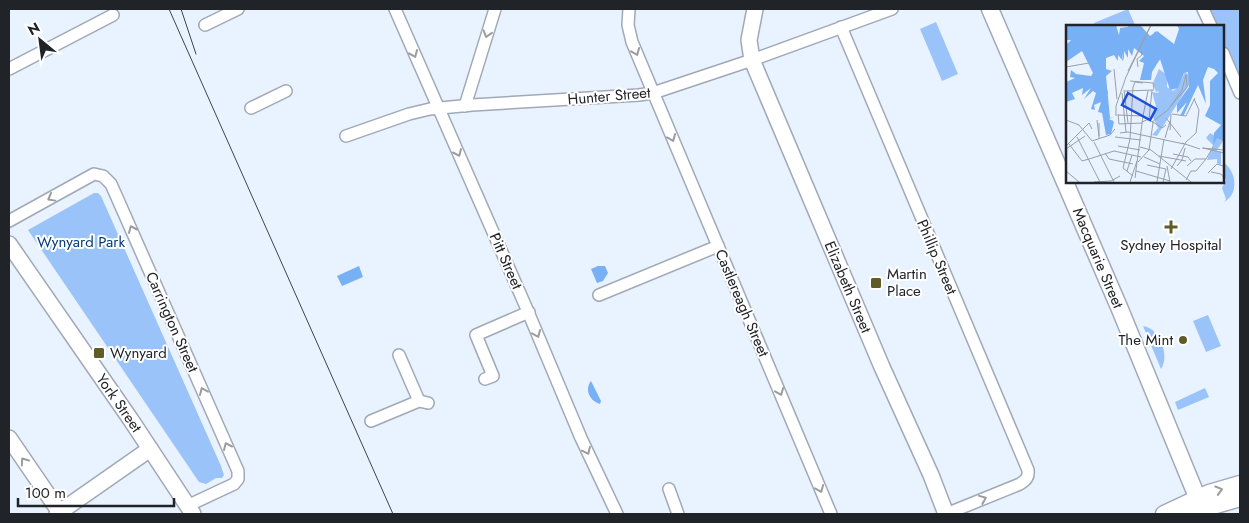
<svg xmlns="http://www.w3.org/2000/svg" width="1249" height="523" viewBox="0 0 1249 523" font-family="Jost,sans-serif">
<style>
.green{fill:#9ac4f9}
.water{fill:#78b0f6}
.lines{fill:none;stroke-linecap:round;stroke-linejoin:round}
.minor-casing{stroke:#a0a9b5;stroke-width:14}
.tertiary-casing{stroke:#a0a9b5;stroke-width:18}
.secondary-casing{stroke:#a0a9b5;stroke-width:19}
.minor{stroke:#fff;stroke-width:11}
.tertiary{stroke:#fff;stroke-width:15}
.secondary{stroke:#fff;stroke-width:16}
.tram{stroke:#40444b;stroke-width:1}
.oneway{stroke:#9b9c9e}
.poi-dot{fill:#605c28;stroke:#fff;stroke-width:2}
.labels{text-anchor:middle;stroke-width:4;stroke-linejoin:round;paint-order:stroke}
.street-label{font-size:15px;fill:#202328;stroke:#fff}
.park-label{font-size:15px;fill:#003a77;stroke:#fff}
.poi-label{font-size:15px;fill:#202328;stroke:#fff;text-anchor:start}
.inset-river{fill:none;stroke:#78b0f6;stroke-width:2.5}
.inset-road{fill:none;stroke:#999fa9;stroke-width:1}
.view{fill:#1d4ed8;fill-opacity:0.15;stroke:#1d4ed8;stroke-width:2.5}
.inset-edge{fill:none;stroke:#202328;stroke-width:2.5}
</style>
<rect width="100%" height="100%" fill="#e9f2ff"/>
<g class="green">
<path d="M1128,9L1135,25L1095,26L1094,23Z"/>
<path d="M1209,9H1240V81L1223,41V26H1216Z"/>
<path d="M936,22L958,74L942,81L920,29Z"/>
<path d="M1223,162C1236,170 1240,194 1224,202L1226,199L1222,188L1226,180L1223,173Z"/>
<path d="M94,193H98L101,196L221,466L224,475L222,478H216L206,484L199,482L28,230Z"/>
<path d="M1208,315L1221,346L1206,352L1193,321Z"/>
<path d="M1143,326C1160,328 1170,356 1161,369Z"/>
<path d="M1205,388L1209,397L1178,410L1175,402Z"/>
</g>
<g class="water">
<path d="M359,266L363,277L342,286L337,276Z"/>
<path d="M598,266H605L608,273L603,281L597,283L591,269Z"/>
<path d="M591,381L601,401L600,404C590,401 584,390 591,381Z"/>
</g>
<g class="lines">
<g class="minor-casing">
<g id="minor">
<path d="M395,9L526,307L581,438L617,514"/>
<path d="M629,9L628,25L632,42L831,514"/>
<path d="M1203,9L1211,26"/>
<path d="M205,25L238,9"/>
<path d="M841,27L1028,470C1029,477 1026,480 1020,484L946,514"/>
<path d="M1223,53L1240,93"/>
<path d="M9,69L113,15"/>
<path d="M465,106L495,9"/>
<path d="M251,108L286,91"/>
<path d="M346,136L409,114L430,109L472,105L639,95L653,93L752,60L892,9"/>
<path d="M9,221L94,174L103,176L111,184L238,471V479L234,484L187,506"/>
<path d="M599,295L718,246"/>
<path d="M399,355L419,401"/>
<path d="M485,379L493,376L476,335L529,312"/>
<path d="M371,421L419,401L428,403"/>
<path d="M669,489L678,514"/>
</g>
</g>
<g class="tertiary-casing">
<g id="tertiary">
<path d="M755,9L749,40L752,60L882,367L931,475L946,514"/>
<path d="M9,244L131,420L193,514"/>
<path d="M9,438L61,514"/>
<path d="M57,514L150,449"/>
</g>
</g>
<g class="secondary-casing">
<g id="secondary">
<path d="M990,9L1119,307L1202,509"/>
<path d="M1192,512L1240,498"/>
<path d="M1164,514L1209,493L1240,484"/>
</g>
</g>
<use href="#minor" class="minor"/>
<use href="#tertiary" class="tertiary"/>
<use href="#secondary" class="secondary"/>
<g class="tram">
<path d="M169,9L393,514"/>
<path d="M181,9L196,54"/>
</g>
</g>
<defs><path id="oneway-chevron" d="M-2-3.5L2.5 0L-2 3.5" fill="none" stroke-width="1.6" stroke-linecap="round" stroke-linejoin="round" transform="scale(1.25)"/></defs>
<g class="oneway">
<use href="#oneway-chevron" transform="translate(487 34) rotate(107)"/>
<use href="#oneway-chevron" transform="translate(636 52) rotate(68)"/>
<use href="#oneway-chevron" transform="translate(414 54) rotate(67)"/>
<use href="#oneway-chevron" transform="translate(672 138) rotate(67)"/>
<use href="#oneway-chevron" transform="translate(458 153) rotate(66)"/>
<use href="#oneway-chevron" transform="translate(51 198) rotate(151)"/>
<use href="#oneway-chevron" transform="translate(132 229) rotate(-114)"/>
<use href="#oneway-chevron" transform="translate(537 334) rotate(67)"/>
<use href="#oneway-chevron" transform="translate(203 391) rotate(-113)"/>
<use href="#oneway-chevron" transform="translate(780 392) rotate(68)"/>
<use href="#oneway-chevron" transform="translate(227 446) rotate(-114)"/>
<use href="#oneway-chevron" transform="translate(587 451) rotate(65)"/>
<use href="#oneway-chevron" transform="translate(24 461) rotate(-125)"/>
<use href="#oneway-chevron" transform="translate(820 489) rotate(68)"/>
<use href="#oneway-chevron" transform="translate(1219 490) rotate(-17)"/>
<use href="#oneway-chevron" transform="translate(983 499) rotate(-22)"/>
</g>
<g class="poi-dot">
<path d="M1168.5 219.5h5v5h5v5h-5v5h-5v-5h-5v-5h5z"/>
<rect x="870" y="277" width="12" height="12" rx="2.5"/>
<circle cx="1183" cy="340" r="5"/>
<rect x="93" y="347" width="12" height="12" rx="2.5"/>
</g>
<g class="labels">
<g class="street-label">
<text transform="translate(609 96) rotate(-5)" y="5">Hunter Street</text>
<text transform="translate(937 257) rotate(67)" y="5">Phillip Street</text>
<text transform="translate(1098 258) rotate(67)" y="5">Macquarie Street</text>
<text transform="translate(506 261) rotate(66)" y="5">Pitt Street</text>
<text transform="translate(848 287) rotate(67)" y="5">Elizabeth Street</text>
<text transform="translate(742 303) rotate(67)" y="5">Castlereagh Street</text>
<text transform="translate(172 322) rotate(66)" y="5">Carrington Street</text>
<text transform="translate(119 403) rotate(55)" y="5">York Street</text>
</g>
<g class="park-label">
<text x="81" y="247">Wynyard Park</text>
</g>
<g class="poi-label">
<text x="1171" y="250" text-anchor="middle">Sydney Hospital</text>
<text x="887" y="279">Martin<tspan x="887" dy="17">Place</tspan></text>
<text x="1173" y="345" text-anchor="end">The Mint</text>
<text x="110" y="358">Wynyard</text>
</g>
</g>
<g transform="translate(1066 25)">
<rect width="158" height="158" fill="#e9f2ff"/>
<path d="M93,44L101,50V62L107,66L112,62L119,47L123,50V60L91,111L86,110L92,103L87,92L90,81L86,67L92,68L93,66L90,67L87,58ZM144,108L157,116L150,127L155,126V140L151,138V134L141,135L147,120L140,113Z" fill="#9ac4f9"/>
<path d="M0,0H50L53,10L54,3L74,0L84,11L91,6L108,19L113,4L111,0L158,1L157,116L151,113L147,121L148,108L155,100L139,91L144,80V56L152,48L148,44L142,42L137,55L140,79L132,60L118,90L114,91L121,77L111,88V79L123,62L122,47L118,48L112,63L104,65L94,34L86,47L85,55H74L78,38L73,36L78,31L68,23L66,31L62,24V33L58,26V36L56,28L57,36L52,30V36L48,30L40,33V44L46,46L40,51L44,93L48,92L43,94L48,97L45,109L40,110L36,88L32,87L35,77L28,80L29,85L25,84L30,68L27,66L18,74L25,63L16,70L17,63L8,67L6,68L9,74L0,77V57L9,53L4,52L5,45L10,49L25,51L27,48L16,26L0,37V20L5,15H0Z" fill="#78b0f6"/>
<path class="inset-river" d="M3,0L19,24M9,0L32,6L46,15L57,16M91,8L106,21M134,9L158,7M60,11L74,5M82,11L86,23L83,36M78,17L83,26L82,37M45,19L59,10L64,1L77,4M41,21L75,15M82,21L90,7M0,23L7,19L8,8M0,26L9,23L31,27L48,20L75,16M22,27L34,45M126,33L158,37M85,35L89,25L119,21L144,0M80,36L81,30L85,28L158,33M25,37L40,22M86,37L92,27L158,24M82,44L88,23L114,20L116,0M34,45L41,69M80,45L81,25M83,46L95,31L132,34L158,43M77,53L82,29L78,19M80,54L90,26L129,22L158,15M0,63L23,55L39,66M39,68L42,96L47,97"/>
<path class="inset-road" d="M0,42L23,38M72,42L71,34L76,30L75,26M48,44L51,74M62,46L85,0M64,56L87,58L88,64M58,65L62,98M59,66L88,65M56,68L60,107M52,89L53,99L76,98M106,89L120,91L129,73M52,90L77,91L69,153M50,91V81L60,52L85,0M77,91L82,66M100,93L115,112M83,94L86,65M0,95L13,100L26,116L44,110L49,104M31,95L33,111M86,97L102,85L116,65L120,50L121,62L104,82M87,97L96,103L100,100M104,105L105,89M54,108L62,107L118,119M11,112L34,157M49,112L75,115M99,113L104,96M33,114V98M28,117L48,157M116,118L134,124M3,119L16,136L23,134M0,121L23,98L26,104M52,121L74,125M74,122L85,125L125,157M136,123L158,125M137,123L158,128M0,124L19,111M39,128L43,134L67,139M107,129L122,132L125,136M93,131L120,136M78,132L94,139M23,134L48,126L75,132M72,137L83,125L87,98L83,94L76,97M81,140L100,144L97,157M101,141L104,157M111,141L116,135L119,123M121,141L129,134H140L147,122M105,144L120,117L130,108L133,85L128,74M0,146L13,157M61,146L66,130M70,146L104,156M130,146L140,134M145,147L155,149L158,153M142,148L151,139L157,141M67,151L57,143L64,114L67,62L69,57L77,58M120,155L125,146H130M28,157L45,156L54,151M64,157L71,136M91,157L98,114"/>
<path class="view" d="M62,68L90,84L84,95L56,80Z"/>
<rect width="158" height="158" class="inset-edge"/>
</g>
<rect width="1249" height="523" fill="none" stroke="#202328" stroke-width="20"/>
<g transform="translate(40 40) rotate(331)" stroke="#ffffff" stroke-width="4" paint-order="stroke">
<path d="M0-4L9 19L0 12L-9 19Z" fill="#202328"/>
<text y="-8" font-size="14" font-weight="bold" text-anchor="middle" fill="#202328">N</text>
</g>
<path d="M18 498v8h156v-8" fill="none" stroke="#202328" stroke-width="2.5"/>
<text x="25" y="498" font-size="15" fill="#202328" stroke="#ffffff" stroke-width="4" paint-order="stroke">100 m</text>
</svg>
